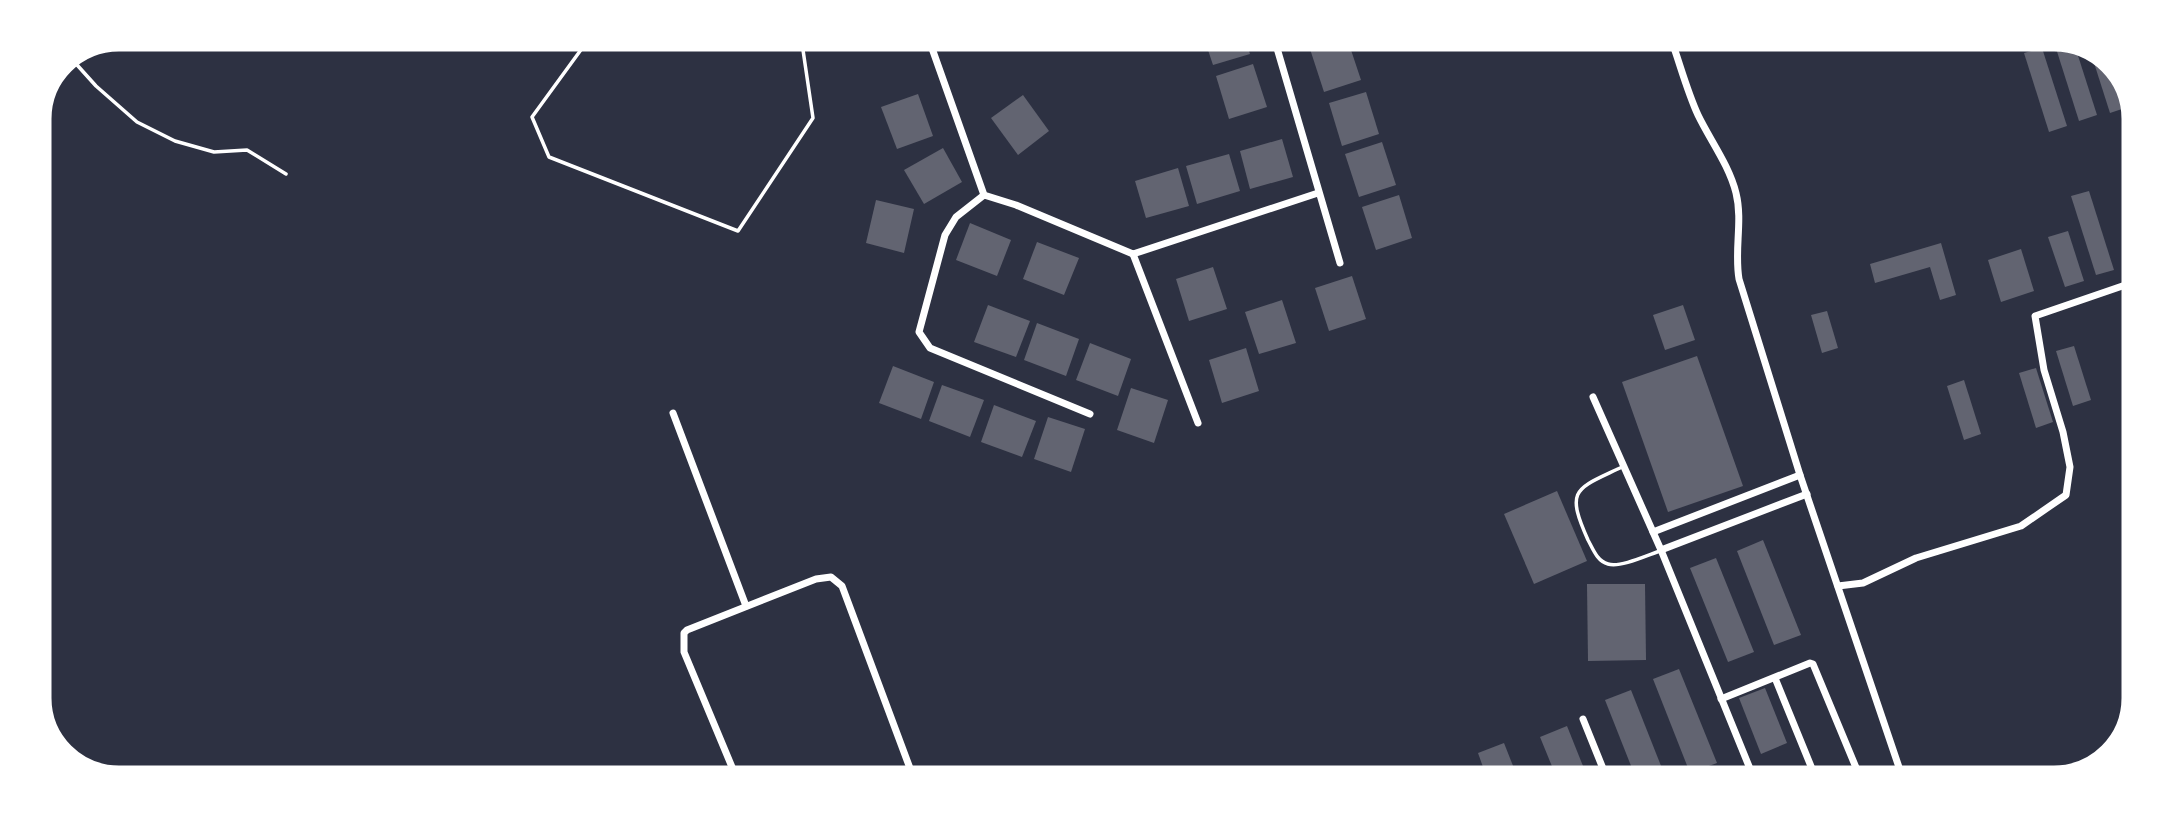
<svg xmlns="http://www.w3.org/2000/svg" width="2173" height="817" viewBox="0 0 2173 817" font-family="'Work Sans',sans-serif">
<style>
.building{fill:#626471}
.lines{fill:none;stroke-linecap:round;stroke-linejoin:round}
.service{stroke:#fff;stroke-width:3.5}
.minor{stroke:#fff;stroke-width:7}
.rim{fill:none;stroke:#fff;stroke-width:9}
</style>
<rect width="100%" height="100%" fill="#2d3142"/>
<g class="building">
<path d="M1204,38H1245L1250,54L1213,65Z"/>
<path d="M1347,38L1361,80L1324,92L1310,49Z"/>
<path d="M2063,40H2073L2097,115L2079,121L2054,42Z"/>
<path d="M2088,44L2113,63L2128,107L2110,113Z"/>
<path d="M2042,48L2067,126L2049,132L2024,53Z"/>
<path d="M1253,64L1267,107L1229,119L1216,76Z"/>
<path d="M1366,92L1379,134L1342,146L1329,103Z"/>
<path d="M918,94L933,136L897,149L881,107Z"/>
<path d="M1023,95L1049,131L1018,155L991,118Z"/>
<path d="M1282,139L1293,177L1250,189L1240,151Z"/>
<path d="M1382,142L1396,185L1359,197L1345,154Z"/>
<path d="M943,148L962,182L924,204L904,170Z"/>
<path d="M1229,154L1240,191L1197,204L1186,166Z"/>
<path d="M1178,168L1189,206L1146,218L1135,181Z"/>
<path d="M2089,191L2114,270L2096,275L2071,196Z"/>
<path d="M1399,195L1412,238L1376,250L1362,207Z"/>
<path d="M876,200L914,209L904,253L866,243Z"/>
<path d="M970,223L1011,240L997,276L956,260Z"/>
<path d="M2068,231L2084,281L2065,287L2048,237Z"/>
<path d="M1037,242L1079,258L1064,295L1023,279Z"/>
<path d="M1941,243L1956,295L1940,300L1930,267L1875,283L1870,264Z"/>
<path d="M2021,249L2034,291L2001,302L1988,260Z"/>
<path d="M1213,267L1227,309L1189,321L1176,279Z"/>
<path d="M1352,276L1366,319L1329,331L1315,288Z"/>
<path d="M1282,300L1296,343L1259,354L1245,312Z"/>
<path d="M988,305L1030,321L1016,357L974,342Z"/>
<path d="M1683,305L1695,340L1665,350L1653,315Z"/>
<path d="M1827,311L1838,348L1822,353L1811,315Z"/>
<path d="M1037,323L1079,339L1066,376L1024,360Z"/>
<path d="M1090,343L1131,359L1118,396L1076,380Z"/>
<path d="M2074,346L2091,400L2073,406L2056,351Z"/>
<path d="M1246,348L1259,391L1222,403L1209,360Z"/>
<path d="M1697,356L1743,486L1668,512L1622,382Z"/>
<path d="M893,366L934,382L921,419L879,403Z"/>
<path d="M2036,368L2053,422L2036,428L2019,373Z"/>
<path d="M1964,380L1981,434L1964,440L1947,386Z"/>
<path d="M942,385L984,400L970,437L929,421Z"/>
<path d="M1131,388L1168,400L1154,443L1117,430Z"/>
<path d="M994,405L1036,421L1022,457L981,442Z"/>
<path d="M1048,417L1085,429L1071,472L1034,459Z"/>
<path d="M1557,491L1587,561L1534,584L1504,514Z"/>
<path d="M1763,540L1801,635L1774,645L1737,551Z"/>
<path d="M1716,558L1754,652L1728,662L1690,568Z"/>
<path d="M1587,584H1645L1646,660L1588,661Z"/>
<path d="M1679,669L1717,763L1690,773L1653,679Z"/>
<path d="M1765,688L1787,743L1761,754L1739,698Z"/>
<path d="M1631,690L1667,781H1637L1605,700Z"/>
<path d="M1567,726L1589,781H1558L1540,737Z"/>
<path d="M1504,743L1519,781H1488L1478,753Z"/>
<path d="M1797,770L1802,781H1770Z"/>
</g>
<g class="lines">
<g class="service">
<path d="M591,36L532,117L549,157L738,231L813,118L803,50L787,37"/>
<path d="M69,56L96,86L137,122L175,141L214,152L247,150L286,174"/>
<path d="M1624,466C1577,489 1564,487 1588,540C1593,549 1597,561 1608,564C1620,568 1648,555 1660,551"/>
</g>
<g class="minor">
<path d="M928,37L984,195L1016,205L1133,254L1318,193"/>
<path d="M1274,38L1340,263"/>
<path d="M1671,39C1680,64 1687,91 1698,115C1710,140 1729,165 1736,193C1743,221 1734,250 1739,279L1800,475L1904,782"/>
<path d="M984,195L956,217L945,235L919,332L930,348L1090,414"/>
<path d="M1133,254L1198,423"/>
<path d="M1593,397L1661,550L1755,781"/>
<path d="M673,413L746,606"/>
<path d="M1653,532L1800,475"/>
<path d="M1661,550L1807,494"/>
<path d="M1838,586L1863,583L1916,558L2021,526L2066,495L2070,467L2063,432L2044,370L2035,316L2137,281"/>
<path d="M1775,678L1817,781"/>
<path d="M1721,699L1810,663L1813,664L1862,782"/>
<path d="M1583,719L1608,781"/>
<path d="M1453,772L1456,781"/>
<path d="M737,779L684,652V633L687,630L816,579L831,577L842,586L914,779"/>
</g>
</g>
<path d="M0 0H2173V817H0ZM119 47H2054A72 72 0 0 1 2126 119V698A72 72 0 0 1 2054 770H119A72 72 0 0 1 47 698V119A72 72 0 0 1 119 47Z" fill="#fff" fill-rule="evenodd"/>
<path class="rim" d="M119 47H2054A72 72 0 0 1 2126 119V698A72 72 0 0 1 2054 770H119A72 72 0 0 1 47 698V119A72 72 0 0 1 119 47Z"/>
</svg>
